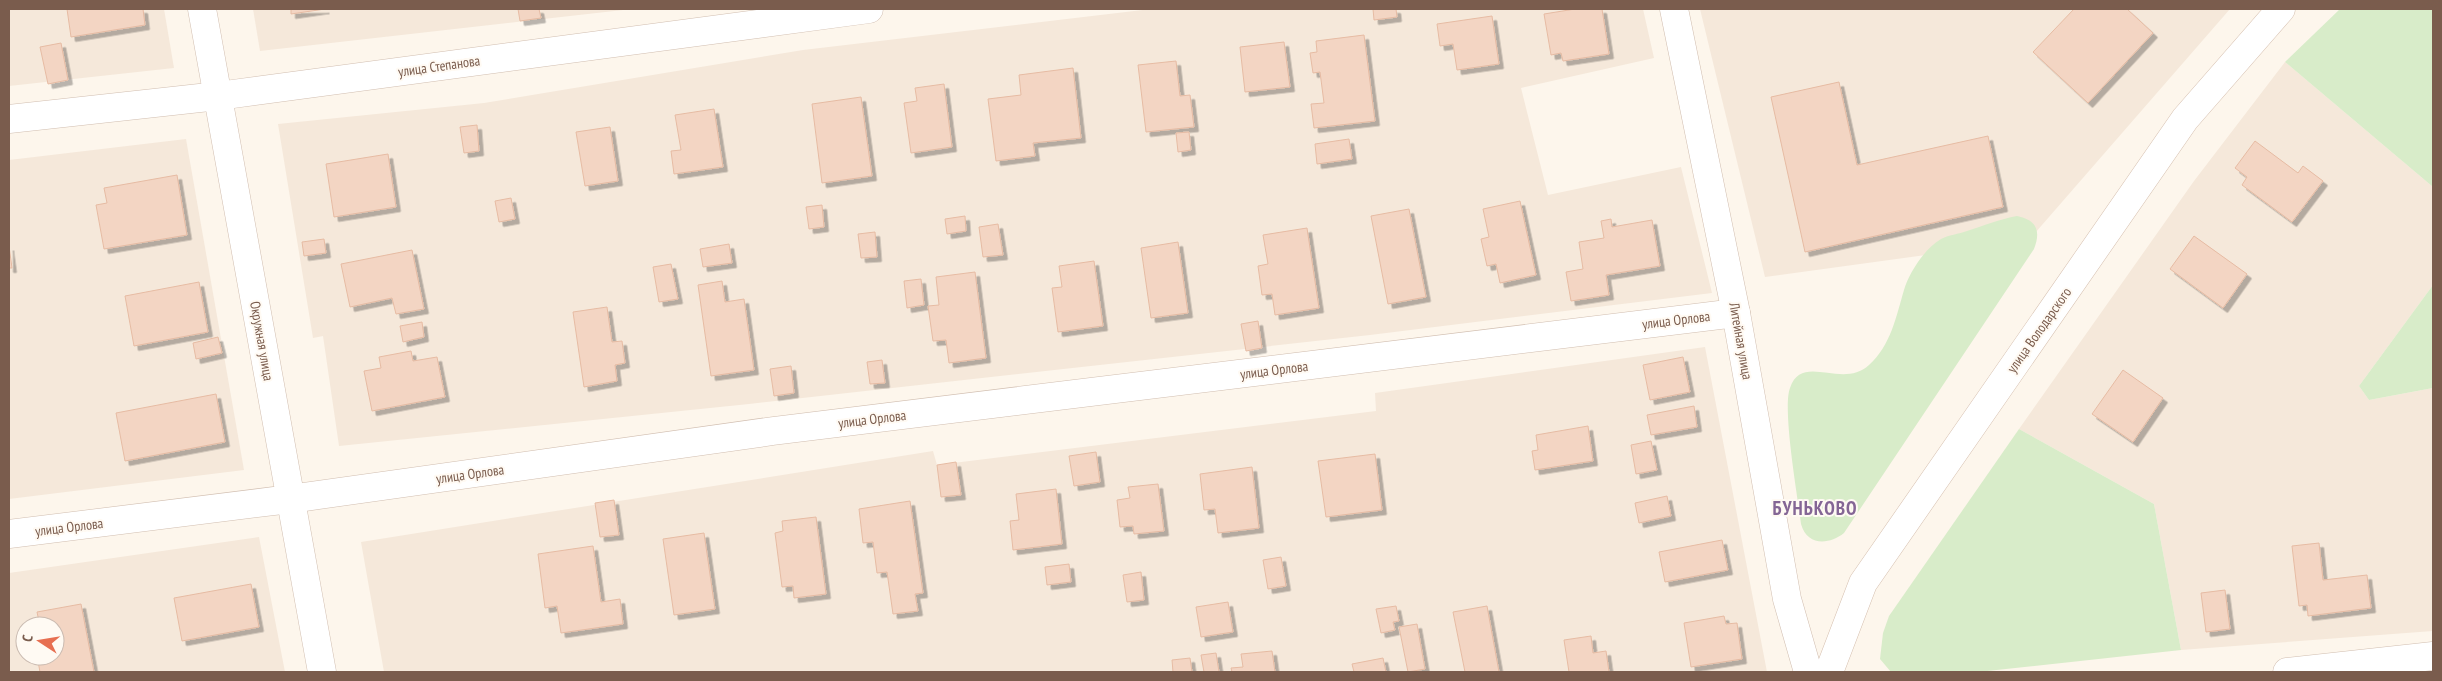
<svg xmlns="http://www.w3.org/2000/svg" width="2442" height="681" viewBox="0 0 2442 681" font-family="'PT Sans Narrow',sans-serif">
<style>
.residential{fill:#f5e8da;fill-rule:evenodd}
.green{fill:#d8ecc9}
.building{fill:#f3d5c3;stroke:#e6bba3;filter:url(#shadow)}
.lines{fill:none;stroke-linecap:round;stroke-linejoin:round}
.street-casing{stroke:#d1beb0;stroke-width:29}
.secondary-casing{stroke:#d6c0b0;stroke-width:29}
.street{stroke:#fff;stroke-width:28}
.secondary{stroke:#fff;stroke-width:28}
.labels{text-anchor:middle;stroke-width:4;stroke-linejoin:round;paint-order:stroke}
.street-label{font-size:14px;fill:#7a5c4d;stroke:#fffaf3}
.district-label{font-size:19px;font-weight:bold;letter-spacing:1px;fill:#846695;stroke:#fffaf3}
</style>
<defs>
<filter id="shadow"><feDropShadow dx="4.5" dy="4.5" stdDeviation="0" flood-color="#0004"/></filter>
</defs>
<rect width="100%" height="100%" fill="#fdf6ec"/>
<g class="residential">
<path d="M9,9H164L174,68L9,86Z"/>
<path d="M253,9H632L260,51Z"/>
<path d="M1151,9H1643L1654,58L1521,88L1548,195L1681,167L1712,293L1370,335L749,404L339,446L323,336L313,338L278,124L484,103L803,50Z"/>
<path d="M1700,9H2230L2028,241L1765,277Z"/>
<path d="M2285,62L2433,187V285L2359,386L2369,400L2433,388V631L2181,650L2154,504L2019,429L2194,181Z"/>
<path d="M186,139L244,470L9,499V160Z"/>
<path d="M1705,347L1767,672H384L361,542L933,451L937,465L1376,411L1375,393Z"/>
<path d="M259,537L285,672H9V573ZM25,626H55V656H25Z"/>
</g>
<g class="green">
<path d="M2340,9H2433V187L2285,62Z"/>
<path d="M2017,216C2037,220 2041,231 2034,249L1844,533C1829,545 1807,546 1801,524C1798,498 1782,409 1790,388C1802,352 1842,390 1869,365C1891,345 1896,317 1904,290C1909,273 1925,248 1941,239C1948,235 1959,234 1967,231C1983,226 2000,219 2017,216Z"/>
<path d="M2433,285V388L2369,400L2359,386Z"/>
<path d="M2019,429L2154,504L2181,650L1978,672H1891L1880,659L1883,633L1889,616Z"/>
</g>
<g class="building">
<path d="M67,9H143L145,25L71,37Z"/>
<path d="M291,9H325L291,14Z"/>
<path d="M518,9H539L541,18L520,21Z"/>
<path d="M1373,9H1396L1397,17L1374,20Z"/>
<path d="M1575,9H1602L1609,54L1563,61L1561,53L1551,55L1544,14Z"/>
<path d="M2074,9H2127L2153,33L2088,103L2033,52Z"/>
<path d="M1492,16L1499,64L1457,70L1453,44L1440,46L1437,24Z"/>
<path d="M1364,35L1375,121L1314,128L1311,104L1324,103L1320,72L1313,73L1310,53L1317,52L1316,41Z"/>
<path d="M1284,42L1290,87L1245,92L1240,47Z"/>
<path d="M61,43L68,80L48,84L40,47Z"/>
<path d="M1176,61L1180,96L1190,95L1194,127L1146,132L1138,65Z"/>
<path d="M1073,68L1081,138L1033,143L1035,156L996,161L988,99L1021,95L1019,75Z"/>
<path d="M1839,82L1857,165L1988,136L2003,207L1805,252L1771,97Z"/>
<path d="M944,84L952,147L911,153L904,103L917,101L915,88Z"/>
<path d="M861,97L872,176L822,183L812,104Z"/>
<path d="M714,109L723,167L674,174L671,151L681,150L675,115Z"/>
<path d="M477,125L479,151L464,153L460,127Z"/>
<path d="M610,127L618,181L585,186L576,132Z"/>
<path d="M1189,132L1191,150L1178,152L1176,133Z"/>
<path d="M1349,139L1352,159L1317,164L1315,144Z"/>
<path d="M2255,141L2298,173L2303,166L2323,181L2292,222L2242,185L2247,177L2235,168Z"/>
<path d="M388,154L396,207L334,217L326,164Z"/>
<path d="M177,175L187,235L104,249L96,205L107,203L104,188Z"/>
<path d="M511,198L515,219L499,222L495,201Z"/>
<path d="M1520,201L1536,275L1500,283L1496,264L1487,266L1481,239L1489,237L1483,209Z"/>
<path d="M822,205L824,227L809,229L806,207Z"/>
<path d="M1409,209L1426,297L1388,304L1371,216Z"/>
<path d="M965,216L966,231L947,234L945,219Z"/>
<path d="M1611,219L1612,227L1652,220L1660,266L1606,275L1609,295L1571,301L1566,272L1583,269L1579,242L1604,238L1601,221Z"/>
<path d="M998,224L1003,255L983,257L979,227Z"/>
<path d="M1307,228L1319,308L1275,315L1272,294L1262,295L1258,266L1268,264L1263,235Z"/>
<path d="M875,232L877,257L861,258L858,234Z"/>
<path d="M2194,236L2247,274L2223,308L2170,269Z"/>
<path d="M324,239L326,253L304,256L302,242Z"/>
<path d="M1178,242L1188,313L1151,318L1141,248Z"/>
<path d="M729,244L732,263L703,267L700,249Z"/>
<path d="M9,246L12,268H9Z"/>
<path d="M412,250L424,309L396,314L392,298L350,307L341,264Z"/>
<path d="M1094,261L1103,326L1058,332L1052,288L1062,287L1059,266Z"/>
<path d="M671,264L678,299L659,302L653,267Z"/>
<path d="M975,272L986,358L949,363L946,340L933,341L928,306L939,305L936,277Z"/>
<path d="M921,279L924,305L907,308L904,281Z"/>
<path d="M722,281L725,302L744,299L754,370L711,376L698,285Z"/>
<path d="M199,282L208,332L134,346L125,296Z"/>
<path d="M607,307L612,342L622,341L625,363L615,365L617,381L584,387L573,312Z"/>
<path d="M1258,321L1262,348L1246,351L1241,324Z"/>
<path d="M422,322L424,337L403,342L400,326Z"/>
<path d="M218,337L222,353L196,359L193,343Z"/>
<path d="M411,351L413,361L437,357L445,397L372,411L364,371L381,368L379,357Z"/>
<path d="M1683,357L1690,392L1650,400L1643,365Z"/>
<path d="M882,360L885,383L870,384L867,362Z"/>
<path d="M791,366L794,393L774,396L770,369Z"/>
<path d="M2123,370L2163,398L2133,442L2092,414Z"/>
<path d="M216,394L225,442L125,461L116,413Z"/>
<path d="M1694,406L1697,427L1651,435L1647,415Z"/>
<path d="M1588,426L1593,461L1535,470L1532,451L1538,450L1536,435Z"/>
<path d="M1651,441L1657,470L1636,474L1631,445Z"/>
<path d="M1096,452L1100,482L1074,486L1069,456Z"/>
<path d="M1375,454L1382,510L1326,517L1318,461Z"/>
<path d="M956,462L961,495L941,497L937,465Z"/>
<path d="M1252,467L1259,528L1218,533L1215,509L1204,510L1200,474Z"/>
<path d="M1158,484L1164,531L1134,534L1133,526L1120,527L1117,500L1130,498L1128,487Z"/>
<path d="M1056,489L1062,544L1013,550L1010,521L1019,520L1016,494Z"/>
<path d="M1667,496L1671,516L1639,523L1635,503Z"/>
<path d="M614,500L619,535L600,537L595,503Z"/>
<path d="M910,501L923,593L915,594L918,611L893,614L887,572L877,573L873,542L863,543L859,509Z"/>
<path d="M816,517L826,594L794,598L793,586L782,587L775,533L783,531L782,521Z"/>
<path d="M704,533L715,609L674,615L663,539Z"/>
<path d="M1722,540L1728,570L1665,582L1659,552Z"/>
<path d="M2319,543L2323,580L2367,575L2371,608L2308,616L2307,605L2299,606L2292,546Z"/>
<path d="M593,546L601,602L620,599L623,624L561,633L557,606L545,608L538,554Z"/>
<path d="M1281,557L1286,586L1268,589L1263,560Z"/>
<path d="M1069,564L1071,582L1047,585L1045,567Z"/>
<path d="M1141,572L1144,600L1127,602L1123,575Z"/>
<path d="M251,584L259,627L182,641L174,598Z"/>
<path d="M2225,590L2230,629L2206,632L2201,593Z"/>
<path d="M1228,602L1233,632L1201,637L1196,607Z"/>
<path d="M81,604L94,672H40L37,656H55V626H40L37,612Z"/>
<path d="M1396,606L1399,621L1393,622L1395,630L1381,633L1376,609Z"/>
<path d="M1487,606L1499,672H1465L1453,612Z"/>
<path d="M1724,616L1726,624L1737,623L1742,659L1691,667L1684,623Z"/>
<path d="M1417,624L1425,669L1408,672L1399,627Z"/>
<path d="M1591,636L1593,653L1606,651L1609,672H1569L1564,640Z"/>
<path d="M1272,651L1275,672H1232L1231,668L1243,667L1241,654Z"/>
<path d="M1216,653L1219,672H1204L1201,655Z"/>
<path d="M1190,658L1192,672H1173L1172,660Z"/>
<path d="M1383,658L1386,672H1354L1352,664Z"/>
</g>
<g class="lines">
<g class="street-casing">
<g id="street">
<path d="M202,9L322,672"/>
<path d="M1674,9L1736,313L1787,599L1808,672"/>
<path d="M9,119L218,96L869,9"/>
<path d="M9,534L290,499L773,431L1736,313"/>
<path d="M2287,672L2433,656"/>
</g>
</g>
<g class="secondary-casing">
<path id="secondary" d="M1829,672L1863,583L2185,119L2281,9"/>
</g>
<use href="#street" class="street"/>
<use href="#secondary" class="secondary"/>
</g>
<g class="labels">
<g class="street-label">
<text transform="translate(439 66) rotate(-8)" y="5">улица Степанова</text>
<text transform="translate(1676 320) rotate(-7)" y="5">улица Орлова</text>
<text transform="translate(2039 330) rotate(-55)" y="5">улица Володарского</text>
<text transform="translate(262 341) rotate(80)" y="5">Окружная улица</text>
<text transform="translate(1741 341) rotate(80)" y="5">Литейная улица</text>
<text transform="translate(1274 370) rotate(-7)" y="5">улица Орлова</text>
<text transform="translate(872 419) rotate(-7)" y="5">улица Орлова</text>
<text transform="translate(470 474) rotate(-8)" y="5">улица Орлова</text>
<text transform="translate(69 527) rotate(-7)" y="5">улица Орлова</text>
</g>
<g class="district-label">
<text x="1815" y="515">БУНЬКОВО</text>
</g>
</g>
<rect width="2442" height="681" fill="none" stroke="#7a5c4d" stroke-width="20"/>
<g transform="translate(40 641) rotate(282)"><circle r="24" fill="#fffaf3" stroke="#cabbb1"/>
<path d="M0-4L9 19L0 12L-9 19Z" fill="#e76f51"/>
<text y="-8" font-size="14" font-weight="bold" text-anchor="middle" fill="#7a5c4d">С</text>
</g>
</svg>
